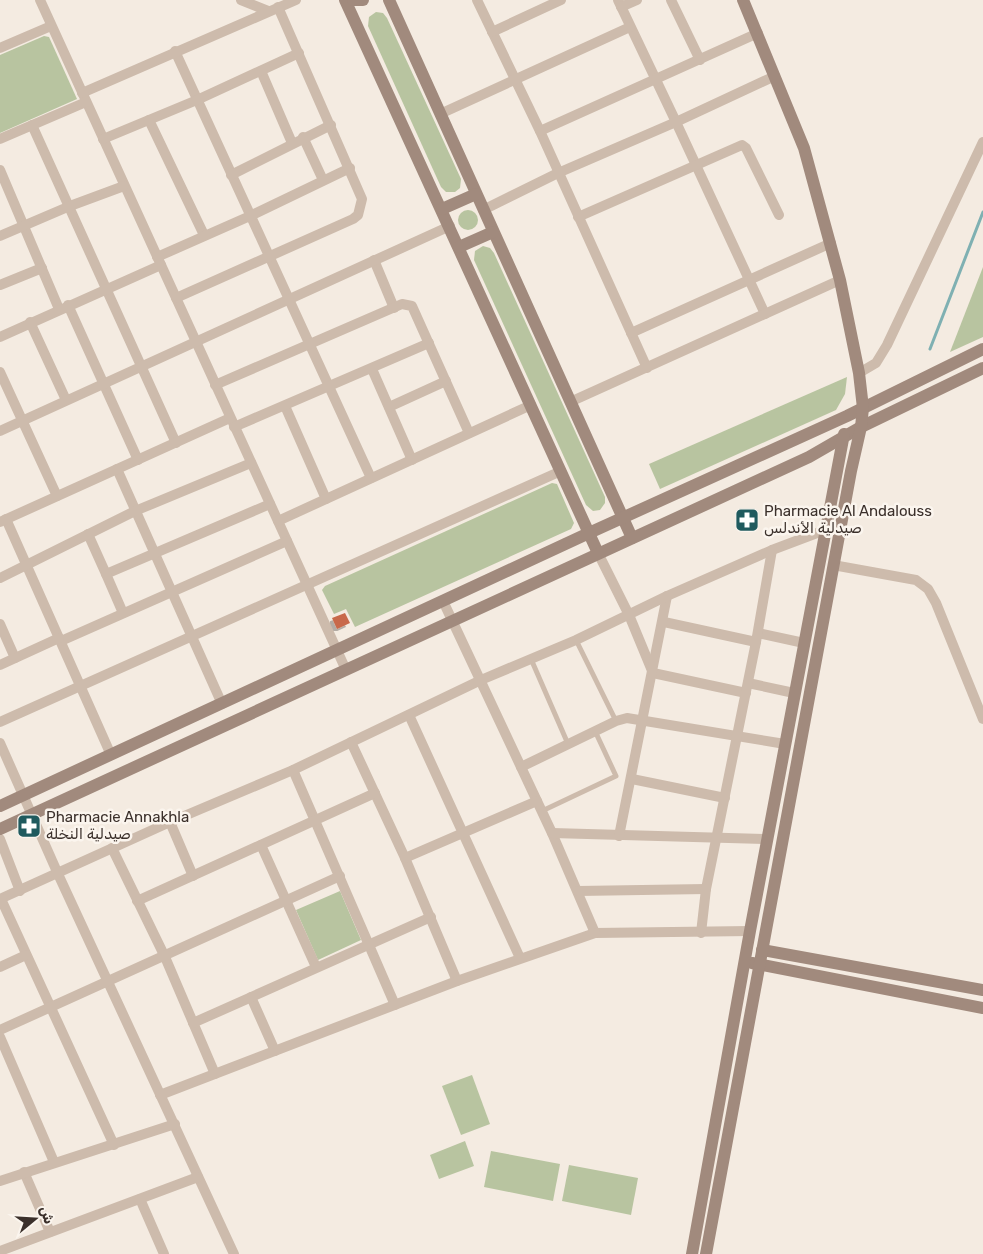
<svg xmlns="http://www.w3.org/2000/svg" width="983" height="1254" viewBox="0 0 983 1254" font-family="Rubik,Vazirmatn,sans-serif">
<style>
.green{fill:#b8c4a0}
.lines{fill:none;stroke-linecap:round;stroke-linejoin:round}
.stream{stroke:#7fb0b2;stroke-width:3}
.building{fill:#c8694b;filter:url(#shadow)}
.lane{stroke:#cdbbac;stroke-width:5}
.street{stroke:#cdbbac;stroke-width:10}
.secondary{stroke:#a18a7d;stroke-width:12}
.labels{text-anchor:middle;stroke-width:5;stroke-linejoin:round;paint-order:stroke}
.poi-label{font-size:15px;fill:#3b302b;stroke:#fbf5ee;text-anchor:start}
</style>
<defs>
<filter id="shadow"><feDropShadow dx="-4" dy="4" stdDeviation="0" flood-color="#0004"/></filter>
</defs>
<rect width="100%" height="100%" fill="#f4ebe1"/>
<g class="green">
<path d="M376,12L383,13L387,18L461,179L460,188L455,192H446L441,187L368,26L369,17Z"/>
<path d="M44,36L49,37L77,99L0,133V55Z"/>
<circle cx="468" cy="220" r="10"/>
<path d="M483,246L490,248L494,253L605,497V503L600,510L593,511L586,505L474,260L475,251Z"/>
<path d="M983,267V337L950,352Z"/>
<path d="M847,377L845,394L836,410L660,489L649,464Z"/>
<path d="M552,483L557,484L574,523L571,529L355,627L346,609L334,614L322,590L325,586Z"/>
<path d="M340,891L361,940L318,960L296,910Z"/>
<path d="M472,1075L490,1124L461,1135L442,1086Z"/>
<path d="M465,1141L474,1166L439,1179L430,1155Z"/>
<path d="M491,1151L560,1164L553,1201L484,1187Z"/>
<path d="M569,1165L638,1178L631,1215L562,1201Z"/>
</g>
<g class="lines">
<path class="stream" d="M930,349L983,212"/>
</g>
<path class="building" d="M345,613L350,623L337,629L332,618Z"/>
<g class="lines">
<g class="lane">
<path d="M576,640L616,721"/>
<path d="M531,659L568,744"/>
<path d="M542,811L616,776L595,731"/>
</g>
<g class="street">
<path d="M40,0L346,670"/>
<path d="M241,0L268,11"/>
<path d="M477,0L540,131L647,368"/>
<path d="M618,0L676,122L775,76"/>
<path d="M671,0L700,60"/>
<path d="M621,7L637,0"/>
<path d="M492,32L561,0"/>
<path d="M0,48L51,26"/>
<path d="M175,51L371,478"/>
<path d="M261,71L292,143"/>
<path d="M82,93L296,0"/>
<path d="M440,114L630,27"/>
<path d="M149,120L204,235"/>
<path d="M32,125L176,443"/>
<path d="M540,131L758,33"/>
<path d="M303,137L323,180"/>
<path d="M0,139L86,102"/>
<path d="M103,139L197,100L299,53"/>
<path d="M0,170L59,309"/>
<path d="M231,175L331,125"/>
<path d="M483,210L558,173L676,122L765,314"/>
<path d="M578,217L742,145L746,148L779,215"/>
<path d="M0,236L70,206L124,186"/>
<path d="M157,257L250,216L350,168"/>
<path d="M374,260L394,308"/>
<path d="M0,285L42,268"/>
<path d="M176,298L353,219L358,215L362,199L278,7"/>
<path d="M68,305L138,460"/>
<path d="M30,322L66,400"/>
<path d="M631,333L831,243"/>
<path d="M0,337L161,265"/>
<path d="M372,369L412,460"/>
<path d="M0,372L57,496"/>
<path d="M859,373L876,363L887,345L983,142"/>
<path d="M215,385L402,304L412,306L469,433"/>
<path d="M570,402L840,280"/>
<path d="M285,406L326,499"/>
<path d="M389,407L446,381"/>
<path d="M234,427L429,343"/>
<path d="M0,431L450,226"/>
<path d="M117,469L222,704"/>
<path d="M6,519L111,755"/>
<path d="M278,521L531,405"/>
<path d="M0,522L230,418"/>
<path d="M88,534L106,574L270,504"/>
<path d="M598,553L629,615L653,673L746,693"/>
<path d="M833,565L916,580L928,589L936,603L983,719"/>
<path d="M106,574L123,613"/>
<path d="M0,578L135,511L251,463"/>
<path d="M443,601L552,833L595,933L750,931"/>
<path d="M664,622L756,642"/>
<path d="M0,624L15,658"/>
<path d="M758,633L804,643"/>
<path d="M61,641L287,541"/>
<path d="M0,665L59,638"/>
<path d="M748,683L794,693"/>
<path d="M409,715L520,958"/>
<path d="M0,722L561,471"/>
<path d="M351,742L405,858L457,981"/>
<path d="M0,743L58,874L234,1254"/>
<path d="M521,767L616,721L627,718L785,744"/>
<path d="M293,770L395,1005"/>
<path d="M632,779L725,798"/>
<path d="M170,822L193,876"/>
<path d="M552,833L767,839"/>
<path d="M619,836L667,596"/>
<path d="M0,839L20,891"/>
<path d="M261,845L316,967"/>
<path d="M112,848L165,957L215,1074"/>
<path d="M405,858L537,801"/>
<path d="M578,891L706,889"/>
<path d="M0,899L170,822L293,770L481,680L576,640L667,596L772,550L825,530"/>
<path d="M1,899L114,1145"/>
<path d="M137,901L375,793"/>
<path d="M701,933L706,889L756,642L772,550"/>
<path d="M0,967L26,955"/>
<path d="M251,997L275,1051"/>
<path d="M193,1023L431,917"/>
<path d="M0,1030L340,876"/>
<path d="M0,1037L54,1162"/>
<path d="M160,1095L457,981L595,933"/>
<path d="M24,1172L50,1232"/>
<path d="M0,1181L175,1124"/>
<path d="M140,1199L164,1254"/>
<path d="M0,1251L198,1177"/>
</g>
<g class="secondary">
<path d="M345,0L598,553"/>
<path d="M353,0H363"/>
<path d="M389,0L632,538"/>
<path d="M442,209L476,194"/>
<path d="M459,247L493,232"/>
<path d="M0,806L589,533L847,416L983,349"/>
<path d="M0,829L809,457L861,427L983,368"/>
<path d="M762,950L983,990"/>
<path d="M752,963L983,1008"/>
<path d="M692,1254L750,931L844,434"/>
<path d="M706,1254L851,471L861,427L863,408L859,373L840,280L804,148L743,0"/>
</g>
</g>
<defs>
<g id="pharmacy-square" transform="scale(1.25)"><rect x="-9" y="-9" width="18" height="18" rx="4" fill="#1f5a5e" stroke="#fbf5ee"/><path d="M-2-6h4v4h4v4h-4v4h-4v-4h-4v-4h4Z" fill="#fff"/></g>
</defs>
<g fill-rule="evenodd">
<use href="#pharmacy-square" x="747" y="520"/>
<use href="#pharmacy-square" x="29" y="826"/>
</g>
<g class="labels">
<g class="poi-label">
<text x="764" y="516">Pharmacie Al Andalouss<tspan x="764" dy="17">صيدلية الأندلس</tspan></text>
<text x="46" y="822">Pharmacie Annakhla<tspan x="46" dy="17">صيدلية النخلة</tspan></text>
</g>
</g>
<g transform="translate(35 1219) rotate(72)" stroke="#fbf5ee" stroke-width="4" paint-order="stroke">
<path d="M0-4L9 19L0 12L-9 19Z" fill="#3b302b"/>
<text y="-8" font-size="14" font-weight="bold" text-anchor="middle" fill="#3b302b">ش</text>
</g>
</svg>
